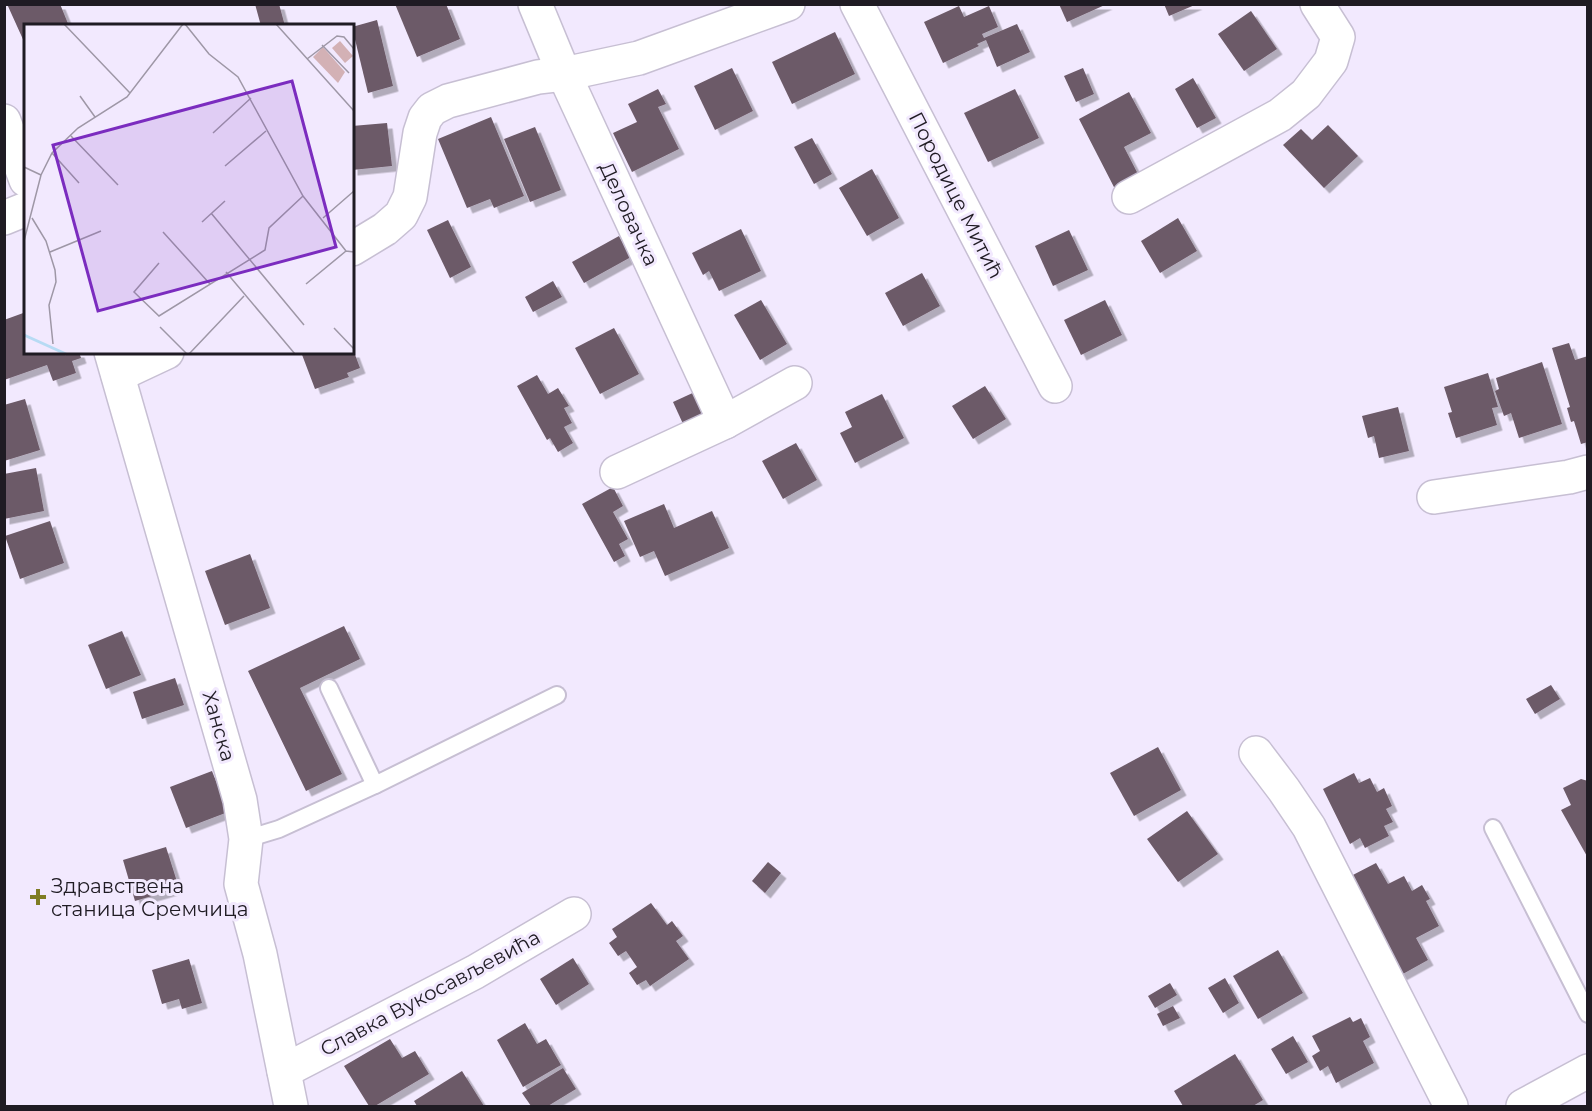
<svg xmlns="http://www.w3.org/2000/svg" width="1592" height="1111" viewBox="0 0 1592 1111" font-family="Montserrat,sans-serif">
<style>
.building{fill:#6c5a67;filter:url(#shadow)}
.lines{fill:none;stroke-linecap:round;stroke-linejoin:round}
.service-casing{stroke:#c7bfd3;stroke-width:20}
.minor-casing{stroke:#c7bfd3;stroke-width:36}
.service{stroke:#fff;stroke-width:16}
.minor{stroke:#fff;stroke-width:33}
.poi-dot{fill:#7f7c23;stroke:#f2e9fe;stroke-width:2}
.labels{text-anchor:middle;stroke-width:6;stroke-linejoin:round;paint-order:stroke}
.street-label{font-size:20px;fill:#1f1b23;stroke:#f2e9fe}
.poi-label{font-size:20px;fill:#1f1b23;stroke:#f2e9fe;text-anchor:start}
.inset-river{fill:none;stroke:#b7dbf4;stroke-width:3}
.inset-road{fill:none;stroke:#9e97a6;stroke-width:1.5}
.view{fill:#7b2cbf;fill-opacity:0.15;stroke:#7b2cbf;stroke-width:3}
.inset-edge{fill:none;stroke:#1f1b23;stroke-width:3}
</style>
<defs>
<filter id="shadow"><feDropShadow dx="5.5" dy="5.5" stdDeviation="0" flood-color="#0004"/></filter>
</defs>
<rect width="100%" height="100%" fill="#f2e9fe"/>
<g class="building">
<path d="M7,4H60L69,26H26V46Z"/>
<path d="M255,4H279L285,26H261Z"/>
<path d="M395,4H446L460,39L417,57Z"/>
<path d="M1059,4H1107L1067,22Z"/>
<path d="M1164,4H1197L1169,16Z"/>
<path d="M959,6L964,17L989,6L998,27L982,34L984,38L1017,24L1030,52L997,67L986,40L977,44L979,46L943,63L924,22Z"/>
<path d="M1251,11L1277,49L1244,71L1218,34Z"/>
<path d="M377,20L393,86L368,93L352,27Z"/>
<path d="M835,32L855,74L792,104L772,62Z"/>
<path d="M732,68L753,111L715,130L694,86Z"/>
<path d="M1083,68L1094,94L1076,102L1064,76Z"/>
<path d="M1193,78L1216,118L1197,128L1175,89Z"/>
<path d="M658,89L666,104L658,107L679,149L632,172L613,133L637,122L628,104Z"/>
<path d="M1015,89L1039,138L988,162L964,113Z"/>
<path d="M1129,92L1151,133L1124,147L1140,178L1116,191L1079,119Z"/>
<path d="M491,117L524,196L494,208L490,199L467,208L438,139Z"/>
<path d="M387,123L392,166L352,170V126Z"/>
<path d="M1328,125L1358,156L1324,188L1283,145L1301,129L1312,140Z"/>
<path d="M535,127L561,190L530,202L504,139Z"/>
<path d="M812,138L832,174L814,184L794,147Z"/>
<path d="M872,169L899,218L867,236L839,188Z"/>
<path d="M1178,218L1197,251L1160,273L1141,241Z"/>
<path d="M448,220L471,267L450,278L427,230Z"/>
<path d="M741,229L761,271L719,291L709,271L703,275L692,253Z"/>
<path d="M1069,230L1088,270L1053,286L1035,246Z"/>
<path d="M619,236L631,257L584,283L572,262Z"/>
<path d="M922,273L940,306L903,326L885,293Z"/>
<path d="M553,281L562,297L533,312L525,297Z"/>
<path d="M761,300L787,344L760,360L734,315Z"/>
<path d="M1105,300L1122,335L1081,355L1064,320Z"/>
<path d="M26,312V352H79L81,358L72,361L76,373L53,381L47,365L4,380V320Z"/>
<path d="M614,328L639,374L600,394L575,348Z"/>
<path d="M1569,343L1575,360L1588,356V442L1581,444L1574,421L1571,422L1567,408L1570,407L1552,348Z"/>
<path d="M301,352H354L360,368L347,373L349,377L315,389Z"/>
<path d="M1542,362L1562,424L1519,438L1511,413L1504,416L1495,391L1499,389L1496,378Z"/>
<path d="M1488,373L1498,407L1492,408L1497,425L1456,438L1448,413L1452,412L1444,387Z"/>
<path d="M537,375L548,394L558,388L569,406L564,408L572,423L564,427L573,443L558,452L550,438L547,440L517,386Z"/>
<path d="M985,386L1006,419L973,439L952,406Z"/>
<path d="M697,391L708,415L684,426L673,402Z"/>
<path d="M882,394L904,438L855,463L840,433L852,427L845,412Z"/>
<path d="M25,399L40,450L4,461V405Z"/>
<path d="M1398,407L1409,451L1379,458L1374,436L1368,438L1362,416Z"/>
<path d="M796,443L817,480L783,499L762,461Z"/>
<path d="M36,468L44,511L4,519V474Z"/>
<path d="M613,487L623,506L613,512L628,539L619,544L625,556L614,562L582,504Z"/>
<path d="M664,504L674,528L712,511L729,548L665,576L654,551L640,557L624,521Z"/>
<path d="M50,521L64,563L20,579L5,536Z"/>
<path d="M250,554L270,608L225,625L205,571Z"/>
<path d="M344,626L360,659L300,688L342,774L306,791L248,671Z"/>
<path d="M122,631L141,675L106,689L88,645Z"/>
<path d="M175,678L184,705L142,719L133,692Z"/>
<path d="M1551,685L1560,699L1535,714L1526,699Z"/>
<path d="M1158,747L1181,790L1134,816L1110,773Z"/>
<path d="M212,771L228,812L186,828L170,787Z"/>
<path d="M1354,773L1359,783L1370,778L1377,792L1384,788L1392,806L1386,809L1393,822L1384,826L1389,836L1365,848L1360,838L1350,844L1323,789Z"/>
<path d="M1581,779L1588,781V858L1561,810L1571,805L1563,788Z"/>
<path d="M1187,811L1218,854L1178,882L1147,839Z"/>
<path d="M166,847L179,888L135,901L123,860Z"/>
<path d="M768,862L781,873L765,893L752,881Z"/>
<path d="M1376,863L1388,884L1404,876L1412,891L1422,885L1430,899L1426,901L1439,926L1416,938L1428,960L1401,975L1349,877Z"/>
<path d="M651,903L667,925L672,921L683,936L676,941L689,959L650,986L646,980L637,985L629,973L637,967L626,951L618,956L609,943L617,937L612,929Z"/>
<path d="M1278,950L1303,993L1258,1019L1233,976Z"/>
<path d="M573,958L589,984L556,1005L540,979Z"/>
<path d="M189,959L202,1003L182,1009L179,999L162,1004L152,970Z"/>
<path d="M1225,978L1239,1003L1223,1013L1208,988Z"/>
<path d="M1170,983L1177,995L1155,1008L1148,996Z"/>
<path d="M1173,1006L1180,1018L1163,1026L1157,1014Z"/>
<path d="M1350,1017L1353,1022L1361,1018L1370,1037L1363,1041L1374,1063L1336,1083L1328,1066L1320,1071L1312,1056L1320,1051L1312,1036Z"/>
<path d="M525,1023L537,1044L546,1039L561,1065L523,1087L497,1040Z"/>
<path d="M1293,1036L1308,1062L1286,1074L1271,1049Z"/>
<path d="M390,1039L402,1058L415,1051L429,1074L375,1106H369L344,1066Z"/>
<path d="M1235,1054L1263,1100L1253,1106H1183L1174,1091Z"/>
<path d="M563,1068L576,1089L548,1106H531L522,1093Z"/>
<path d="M462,1071L484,1106H417L414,1101Z"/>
</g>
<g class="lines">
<g class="service-casing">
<g id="service">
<path d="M329,688L375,785"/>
<path d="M1493,828L1588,1014"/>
<path d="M246,839L279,829L375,785L557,695"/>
</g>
</g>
<g class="minor-casing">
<g id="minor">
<path d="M535,4L564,74L725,422"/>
<path d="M857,4L1055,386"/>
<path d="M4,121L26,180"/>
<path d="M1129,197L1280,115L1306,94L1331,61L1338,37L1317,4"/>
<path d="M4,218L26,209"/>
<path d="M352,249L385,229L401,215L410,197L420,133L425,118L432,109L448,101L538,77L564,74L639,58L788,4"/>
<path d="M111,352L240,800L246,839L241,884L260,954L291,1106"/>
<path d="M118,375L167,352"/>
<path d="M617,472L725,422L795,383"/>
<path d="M1434,497L1569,477L1588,472"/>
<path d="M1256,753L1284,790L1309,827L1451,1106"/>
<path d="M284,1071L475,972L574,914"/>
<path d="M1523,1106L1588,1071"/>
</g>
</g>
<use href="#service" class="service"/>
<use href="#minor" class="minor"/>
</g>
<path class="poi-dot" d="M35 888h6v6h6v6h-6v6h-6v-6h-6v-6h6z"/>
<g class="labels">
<g class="street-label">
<text transform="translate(956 195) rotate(63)" y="7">Породице Митић</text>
<text transform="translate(629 214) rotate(65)" y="7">Деловачка</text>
<text transform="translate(219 726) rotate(74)" y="7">Ханска</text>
<text transform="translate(430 993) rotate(-28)" y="7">Славка Вукосављевића</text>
</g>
<g class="poi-label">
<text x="51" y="893">Здравствена<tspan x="51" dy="23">станица Сремчица</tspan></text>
</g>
</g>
<g transform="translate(24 24)">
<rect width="330" height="330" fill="#f2e9fe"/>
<path d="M316,17L329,32L321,39L308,24Z" fill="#d3b1b5"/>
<path d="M299,23L321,48L314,59L289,33Z" fill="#d3b1b5"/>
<path class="inset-river" d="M0,311L42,330"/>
<path class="inset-road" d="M40,0L106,69M161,0L185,30L214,53L279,172L322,227L330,228M252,0L330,87M298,21L325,49M283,35L313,12L320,13L330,25M56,72L71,93M189,109L227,74M47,112L94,161M28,129L55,159M201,142L242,107M0,143L17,151M187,189L280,301M8,194L22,217L31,246L32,258L25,281L29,320M299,194L330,167M178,198L201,177M139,208L186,260M0,217L17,151L28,129L54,104L103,73L159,0M26,228L77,207M135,239L110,268L135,292L241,226L245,204L279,172M202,248L271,330M282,260L322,227M136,303L163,330M310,304L330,325M165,330L220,272"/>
<path class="view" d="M268,57L312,223L74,287L29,121Z"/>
<rect width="330" height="330" class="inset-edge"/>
</g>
<rect width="1592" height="1111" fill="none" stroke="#1f1b23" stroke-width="12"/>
</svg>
